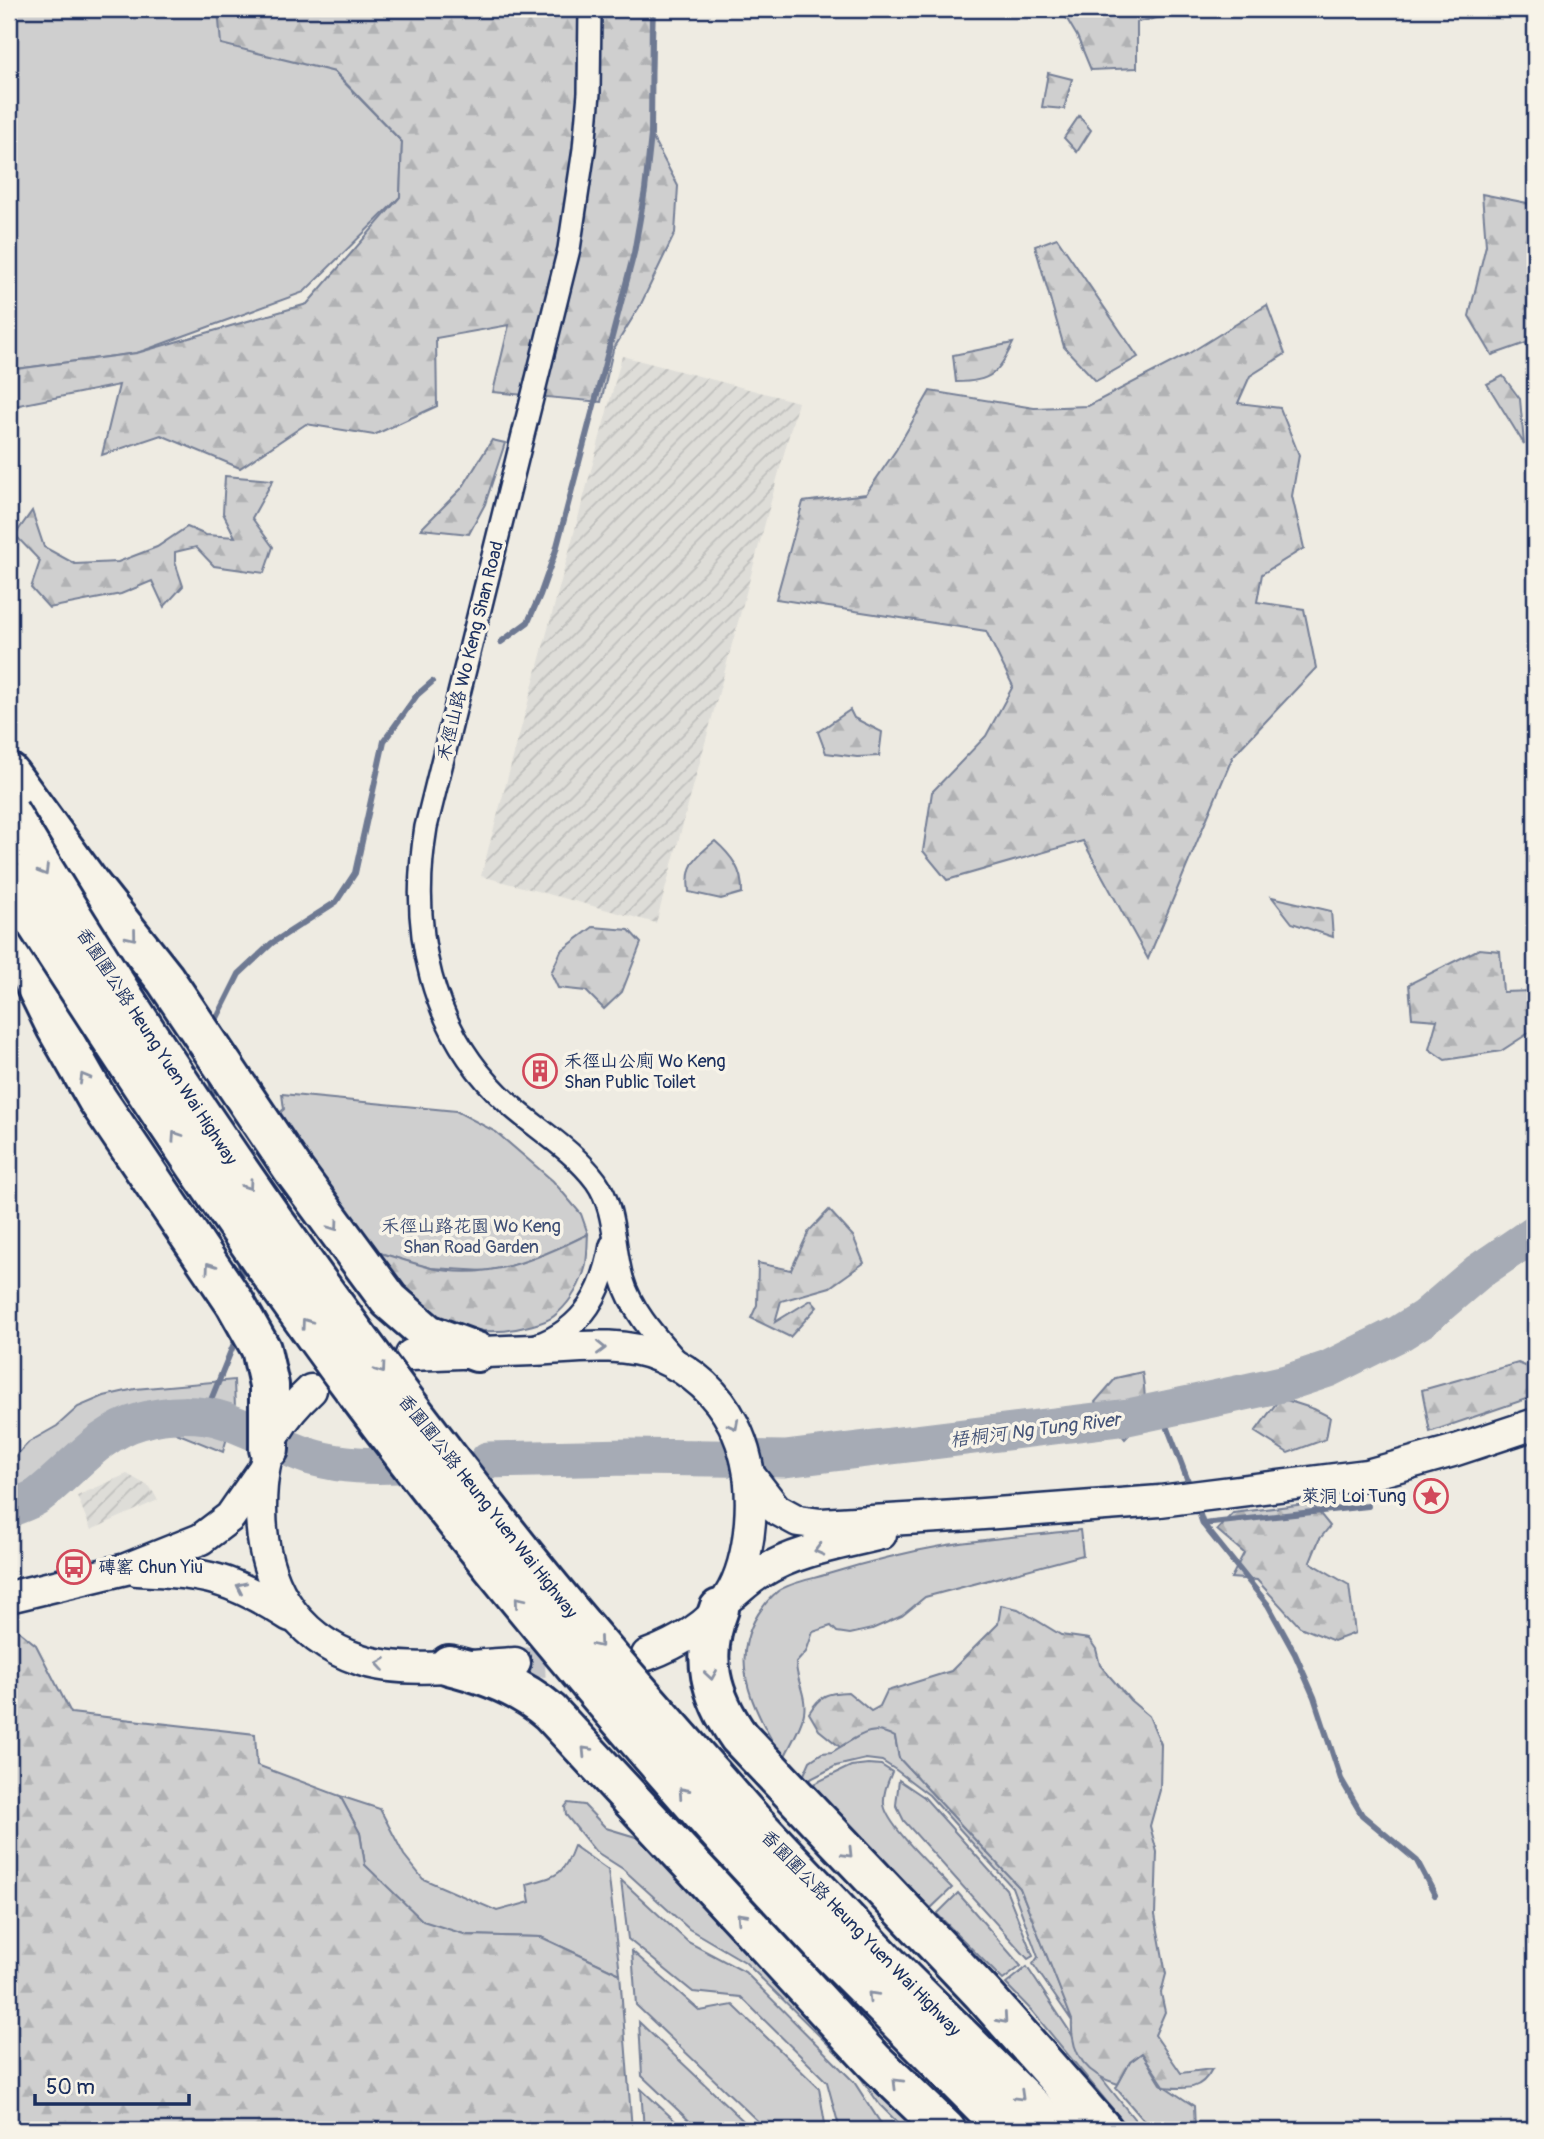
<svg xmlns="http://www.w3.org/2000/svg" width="1544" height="2139" viewBox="0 0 1544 2139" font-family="Pangolin,'LXGW WenKai TC',sans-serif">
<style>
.industrial{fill:url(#industrial-furrows)}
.green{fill:#cfcfcf;stroke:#757f96;stroke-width:2}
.forest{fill:url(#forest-firs);stroke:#757f96;stroke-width:2}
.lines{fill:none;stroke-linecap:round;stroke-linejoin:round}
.stream{stroke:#6e7992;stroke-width:6}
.river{stroke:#a6abb5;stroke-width:37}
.secondary-tunnel{stroke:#c4c5c8;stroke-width:30;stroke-dasharray:30 15;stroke-linecap:butt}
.street-casing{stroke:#1b2f5e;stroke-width:26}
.secondary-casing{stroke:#1b2f5e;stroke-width:35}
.highway-casing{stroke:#1b2f5e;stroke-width:44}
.street{stroke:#f7f3e8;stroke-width:21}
.secondary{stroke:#f7f3e8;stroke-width:30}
.highway{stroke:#f7f3e8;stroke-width:38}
.highway-bridge-casing{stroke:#1b2f5e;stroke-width:44;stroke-linecap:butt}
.highway-bridge{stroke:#f7f3e8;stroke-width:38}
.oneway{stroke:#8991a3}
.labels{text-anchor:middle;stroke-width:7;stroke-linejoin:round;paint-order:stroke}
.street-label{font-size:18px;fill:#1b2f5e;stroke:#f7f3e8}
.poi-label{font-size:18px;fill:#1b2f5e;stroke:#f7f3e8;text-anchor:start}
.park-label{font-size:18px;fill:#3f4f75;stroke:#f7f3e8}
.water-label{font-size:19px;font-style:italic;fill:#455478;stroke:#f7f3e8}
</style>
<defs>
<pattern id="industrial-furrows" width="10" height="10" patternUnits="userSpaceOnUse" patternTransform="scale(1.75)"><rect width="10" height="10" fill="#deddd8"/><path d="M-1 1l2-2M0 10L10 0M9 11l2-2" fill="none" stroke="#bebebc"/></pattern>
<pattern id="forest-firs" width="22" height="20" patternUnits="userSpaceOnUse" patternTransform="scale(1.75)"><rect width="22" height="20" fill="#cfcfcf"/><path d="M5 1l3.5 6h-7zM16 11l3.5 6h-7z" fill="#b1b2b4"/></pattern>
</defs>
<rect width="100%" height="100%" fill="#eeebe2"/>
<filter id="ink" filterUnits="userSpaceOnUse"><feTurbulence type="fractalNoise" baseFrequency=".0143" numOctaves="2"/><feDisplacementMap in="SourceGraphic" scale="14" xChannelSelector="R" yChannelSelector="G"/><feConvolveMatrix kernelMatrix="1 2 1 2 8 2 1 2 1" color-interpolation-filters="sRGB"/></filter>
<g filter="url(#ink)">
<g class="industrial">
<path d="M622,356L798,402L656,923L481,876Z"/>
<path d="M127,1474L150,1487L158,1500L91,1530L77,1496Z"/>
</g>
<g class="green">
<path d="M9,9H222L334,72L402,142L400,197L304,292L137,353L9,370Z"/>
<path d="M282,1094L456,1111L496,1132L553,1181L581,1214L588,1234L547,1255L520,1265L485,1271L431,1268L373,1251L275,1117L284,1109Z"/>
<path d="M234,1380L235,1409L223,1452L174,1432L151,1434L100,1447L79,1482L9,1528V1463L29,1442L57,1426L78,1407L104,1396L135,1389Z"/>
<path d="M1080,1530L1083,1555L925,1597L902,1616L872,1629L850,1634L837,1632L831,1626L813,1632L806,1652L796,1663C796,1680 807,1696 804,1713C802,1726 789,1747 783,1760C763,1725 736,1682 747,1640C751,1623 763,1603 778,1591C791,1582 813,1579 828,1574C867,1562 907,1552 947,1545C991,1538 1036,1535 1080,1530Z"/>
<path d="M884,1730L895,1737L899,1758L1020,1888L1074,2024L1033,1964L1038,1957L1012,1887L929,1795L896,1770L882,1761L866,1759L836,1766L805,1782L802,1779L810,1761L822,1753L832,1752L865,1732Z"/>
<path d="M868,1764L881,1765L892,1772C888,1782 883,1792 884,1804C886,1825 936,1871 952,1888L931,1908L856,1835L811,1785L851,1766Z"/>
<path d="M899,1780L924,1797L1006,1889L1033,1956L1028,1959L904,1821L896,1805Z"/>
<path d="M340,1796L380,1809L404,1855L423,1879L497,1911L530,1902L527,1884C556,1876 563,1877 574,1846L608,1870L620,1974L541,1937L467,1935L420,1923L365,1865L360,1833Z"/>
<path d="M568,1803L584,1805L606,1828L649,1841L930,2130H905L880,2105L858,2074L745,1962L689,1929L623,1869L595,1851L566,1815L565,1807Z"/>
<path d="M621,1880L688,1942L745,1972L854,2082L880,2122L888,2130H840L827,2082L741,1997L693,1992L628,1939Z"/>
<path d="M958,1893L1021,1966L1003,1980L937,1914Z"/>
<path d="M632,1951L700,2011L733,2005L819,2088L826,2130H767L636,2005Z"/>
<path d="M1027,1967L1096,2071L1143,2130H1130L1032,2011L1006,1984Z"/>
<path d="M639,2022L753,2130H699L642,2076Z"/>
<path d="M1142,2053L1161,2084L1194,2106L1195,2130H1152L1116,2088L1130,2062Z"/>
<path d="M641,2089L685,2130H644Z"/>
</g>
<g class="forest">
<path d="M218,9H655L651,135L678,186L675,233L641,304L613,350L601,402L493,392L509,325L436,338L437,406L374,435L306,424L240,468L161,435L102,455L119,385L9,407V370L137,353L307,304L400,197L402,142L335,72L221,44Z"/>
<path d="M1061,9H1202L1137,22V68L1091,70L1077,36Z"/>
<path d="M1048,73L1072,79L1064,109L1042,107Z"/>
<path d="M1079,116L1091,130L1077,152L1064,138Z"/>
<path d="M1482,194L1527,203L1535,215V367L1526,343L1492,355L1469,316L1486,245Z"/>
<path d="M1057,238L1138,357L1096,381L1064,347L1035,246Z"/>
<path d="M1267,305L1285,354L1250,376L1238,403L1280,408L1299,455L1292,496L1304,548L1262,574L1257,602L1304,609L1316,668L1233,756L1148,959L1083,841L947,880L923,851L932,792L986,736L1013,686L986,631L776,599L803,502L866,494L896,450L930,391L1034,408L1088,406L1188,354Z"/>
<path d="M1013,343C998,373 992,382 956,382L953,355Z"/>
<path d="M1503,376L1520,399L1524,444L1487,384Z"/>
<path d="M492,440L505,443L485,504L469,534L421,529L462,488Z"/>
<path d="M225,476L273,480L252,518L273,547L264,573L214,566L196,547L175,552V562L183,586L164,607L152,581L121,594L49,608L31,588L40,561L15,535L32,511L44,547L75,564L118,562L157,547L187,527L206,535L235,537L223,513Z"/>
<path d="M850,710L854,718L882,732L879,756L857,757L826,753L818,732Z"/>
<path d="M715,841C731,855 743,870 742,893L721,899L689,892C685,865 696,856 715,841Z"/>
<path d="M1272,897L1331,911L1333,937L1292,923Z"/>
<path d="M593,927L629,930L641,943L622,992L604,1009L586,991L558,988L551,973L561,951Z"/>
<path d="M1479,949L1500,951L1503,992L1535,991V1029L1501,1051L1445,1060L1429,1049L1437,1020L1412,1018L1409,984Z"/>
<path d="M829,1210L853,1236L864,1263L830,1287L781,1301L775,1322L811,1300L817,1307L790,1337L751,1318L757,1305L758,1263L791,1270L809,1231Z"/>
<path d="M588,1234C587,1247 588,1261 584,1272C578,1289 568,1305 554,1316C547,1322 537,1324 529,1326C494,1336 456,1332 425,1312C402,1298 388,1273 373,1251C392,1256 411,1263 431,1268C488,1281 538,1259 588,1234Z"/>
<path d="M1518,1363L1535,1370L1532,1397L1430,1432L1422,1390Z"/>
<path d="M1142,1372C1147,1402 1148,1418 1125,1439L1095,1402L1116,1378Z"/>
<path d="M1280,1398L1314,1409L1330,1417L1326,1439L1288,1453L1255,1432Z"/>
<path d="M1297,1505H1313L1330,1526L1319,1540L1310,1562L1349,1585L1355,1633L1334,1641L1300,1627L1257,1580L1231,1578L1244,1553L1217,1530L1233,1513Z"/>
<path d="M1001,1605L1018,1609L1061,1635L1089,1639L1096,1649L1100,1665L1130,1700L1149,1716L1161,1744L1160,1790L1150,1826L1157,1852L1155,1915L1166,1974L1161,1993L1165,2012L1155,2035L1181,2073L1212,2069C1201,2091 1186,2089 1165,2087L1142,2053L1130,2062L1118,2084C1087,2075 1070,2054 1072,2020L1020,1888L899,1758L895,1737C873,1724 860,1735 840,1747L819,1730L809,1713C821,1694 827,1693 848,1692L871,1711L880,1706L887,1691L951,1671L998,1624Z"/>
<path d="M9,1623L36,1645L71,1713L255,1734L257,1765L340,1796L360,1833L365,1865L423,1921L467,1935L541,1937L620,1974L632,2130H9Z"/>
</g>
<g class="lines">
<g class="stream">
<path d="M501,642L528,622L540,595L556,550L634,253L645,190L651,135L652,9"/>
<path d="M216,1029L217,1018L239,974L272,943L336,902L355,873L384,741L417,695L432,682"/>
<path d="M211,1075L213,1102"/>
<path d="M240,1256L241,1283"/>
<path d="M1161,1410L1191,1489"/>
<path d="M205,1415L237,1336"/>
<path d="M1197,1506L1203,1524L1268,1605L1295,1654L1314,1697L1341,1779L1362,1815L1417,1861L1435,1895"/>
<path d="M1203,1524L1368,1506"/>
</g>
<g class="river">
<path d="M488,1460L629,1457L785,1459L1128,1417L1241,1393L1286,1383L1328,1369L1400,1333L1424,1318L1478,1272L1535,1233"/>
<path d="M9,1509C18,1505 29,1502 38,1496C72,1470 98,1433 141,1421C167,1413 200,1412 226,1421C257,1431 283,1449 315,1458C344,1466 370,1466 400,1465"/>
</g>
<path class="secondary-tunnel" d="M515,1663L587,1660"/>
<g class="street-casing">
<g id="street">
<path d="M590,9L589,93L584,149L569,249L426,827C409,929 429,1032 509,1104C537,1129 573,1150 596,1181C616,1209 613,1246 622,1278C631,1310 655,1336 677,1361"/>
<path d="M537,1345C584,1328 603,1292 611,1245"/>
</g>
</g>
<g class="secondary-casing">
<g id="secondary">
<path d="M411,1355C452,1353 492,1352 533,1350C573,1348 622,1340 660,1357C729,1387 756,1450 750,1522C748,1548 743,1575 728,1598C710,1625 677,1644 647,1655"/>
<path d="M311,1390C298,1402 286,1415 277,1431C264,1455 261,1481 261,1508C261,1578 291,1637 361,1660C403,1674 470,1665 515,1663"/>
<path d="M751,1477L776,1509L798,1521L821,1524L956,1516L1160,1501L1367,1475L1453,1451L1535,1424"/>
<path d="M137,1570C207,1573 231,1578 290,1616"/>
<path d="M732,1595C742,1587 751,1578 762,1572C797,1550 842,1544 881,1534"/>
<path d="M9,1597L126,1569L201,1539L230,1517L262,1471"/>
</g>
</g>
<g class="highway-casing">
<g id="highway">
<path d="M9,773L89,883L165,979L294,1171L389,1300L428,1334L477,1352"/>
<path d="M9,931L56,1027L97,1099L235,1303L261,1349L269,1385V1449"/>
<path d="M719,1609C700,1657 710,1696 739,1737L982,1993L1103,2130"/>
<path d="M449,1665C486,1674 521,1687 550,1712L874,2061L946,2130"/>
<path d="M751,1819L888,1964L1055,2130"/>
<path d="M728,1843L832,1955L1007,2130"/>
</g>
</g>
<use href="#street" class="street"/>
<use href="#secondary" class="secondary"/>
<use href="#highway" class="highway"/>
<g class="highway-bridge-casing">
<g id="highway-bridge">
<path d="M9,812C165,1074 339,1323 529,1561C600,1649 676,1734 751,1819"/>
<path d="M9,881C122,1057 237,1232 362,1400C477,1554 601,1700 728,1843"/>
</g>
</g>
<use href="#highway-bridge" class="highway-bridge"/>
</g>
<defs><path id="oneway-chevron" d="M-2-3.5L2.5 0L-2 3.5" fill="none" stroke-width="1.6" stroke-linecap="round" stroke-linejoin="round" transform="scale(1.75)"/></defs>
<g class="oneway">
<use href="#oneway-chevron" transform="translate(44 871) rotate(59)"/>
<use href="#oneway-chevron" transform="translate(132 936) rotate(51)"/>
<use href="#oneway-chevron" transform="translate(84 1078) rotate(-120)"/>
<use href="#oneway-chevron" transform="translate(176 1136) rotate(-124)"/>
<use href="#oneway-chevron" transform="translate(248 1185) rotate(55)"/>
<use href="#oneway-chevron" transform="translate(334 1226) rotate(54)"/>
<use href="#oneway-chevron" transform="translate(210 1267) rotate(-125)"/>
<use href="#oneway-chevron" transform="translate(306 1323) rotate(-126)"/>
<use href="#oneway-chevron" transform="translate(601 1348) rotate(1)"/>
<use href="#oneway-chevron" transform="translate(381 1369) rotate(54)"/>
<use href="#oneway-chevron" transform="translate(734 1425) rotate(62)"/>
<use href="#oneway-chevron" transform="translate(819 1550) rotate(166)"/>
<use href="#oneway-chevron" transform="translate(241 1587) rotate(-155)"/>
<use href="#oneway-chevron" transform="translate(519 1601) rotate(-130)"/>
<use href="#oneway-chevron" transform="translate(598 1643) rotate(50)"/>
<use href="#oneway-chevron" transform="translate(381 1664) rotate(-171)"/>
<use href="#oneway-chevron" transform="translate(711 1675) rotate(81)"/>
<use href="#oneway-chevron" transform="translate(586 1751) rotate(-133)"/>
<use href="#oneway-chevron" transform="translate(683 1792) rotate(-132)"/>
<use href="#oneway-chevron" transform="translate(848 1853) rotate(46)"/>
<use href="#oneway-chevron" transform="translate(741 1917) rotate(-133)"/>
<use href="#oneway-chevron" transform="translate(872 1996) rotate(-134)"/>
<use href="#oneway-chevron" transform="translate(1003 2019) rotate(49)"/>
<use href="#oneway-chevron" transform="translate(897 2083) rotate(-135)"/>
<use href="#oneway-chevron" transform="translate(1020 2096) rotate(44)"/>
</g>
</g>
<defs>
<g id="building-ring" transform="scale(1.75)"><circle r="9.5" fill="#f7f3e8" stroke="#d1495b" stroke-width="1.5"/><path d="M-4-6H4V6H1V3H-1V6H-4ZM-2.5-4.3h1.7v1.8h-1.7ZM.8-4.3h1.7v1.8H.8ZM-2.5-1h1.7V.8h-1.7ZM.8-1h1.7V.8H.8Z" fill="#d1495b"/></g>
<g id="sight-ring" transform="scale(1.75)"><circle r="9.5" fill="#f7f3e8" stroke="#d1495b" stroke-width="1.5"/><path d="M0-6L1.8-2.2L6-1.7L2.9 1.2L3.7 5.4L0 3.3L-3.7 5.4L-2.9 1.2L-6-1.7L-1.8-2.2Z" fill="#d1495b"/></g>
<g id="bus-ring" transform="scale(1.75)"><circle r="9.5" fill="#f7f3e8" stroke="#d1495b" stroke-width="1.5"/><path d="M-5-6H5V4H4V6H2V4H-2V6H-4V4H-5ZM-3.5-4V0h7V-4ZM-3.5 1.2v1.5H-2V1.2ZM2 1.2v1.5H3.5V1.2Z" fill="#d1495b"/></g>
</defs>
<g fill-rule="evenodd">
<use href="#building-ring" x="540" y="1071"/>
<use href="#sight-ring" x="1431" y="1496"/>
<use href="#bus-ring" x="74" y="1567"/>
</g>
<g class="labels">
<g class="street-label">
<text transform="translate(470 651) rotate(-76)" y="6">禾徑山路 Wo Keng Shan Road</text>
<text transform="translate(157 1046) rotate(57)" y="6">香園圍公路 Heung Yuen Wai Highway</text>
<text transform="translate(488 1506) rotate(52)" y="6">香園圍公路 Heung Yuen Wai Highway</text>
<text transform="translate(861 1933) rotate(46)" y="6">香園圍公路 Heung Yuen Wai Highway</text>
</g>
<g class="poi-label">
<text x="564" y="1067">禾徑山公廁 Wo Keng<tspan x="564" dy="21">Shan Public Toilet</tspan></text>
<text x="1406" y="1502" text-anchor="end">萊洞 Loi Tung</text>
<text x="98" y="1573">磚窰 Chun Yiu</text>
</g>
<g class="park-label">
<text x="471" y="1232">禾徑山路花園 Wo Keng<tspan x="471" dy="21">Shan Road Garden</tspan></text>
</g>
<g class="water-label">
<text transform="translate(1035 1429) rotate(-7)" y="7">梧桐河 Ng Tung River</text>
</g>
</g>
<rect width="1544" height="2139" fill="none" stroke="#f7f3e8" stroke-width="35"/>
<rect x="18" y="18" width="1509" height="2104" fill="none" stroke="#1b2f5e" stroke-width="2.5" filter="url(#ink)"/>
<path d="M35 2094v10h154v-10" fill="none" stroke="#1b2f5e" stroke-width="3.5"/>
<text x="46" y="2094" font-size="21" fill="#1b2f5e" stroke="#f7f3e8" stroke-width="5" paint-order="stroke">50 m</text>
</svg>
